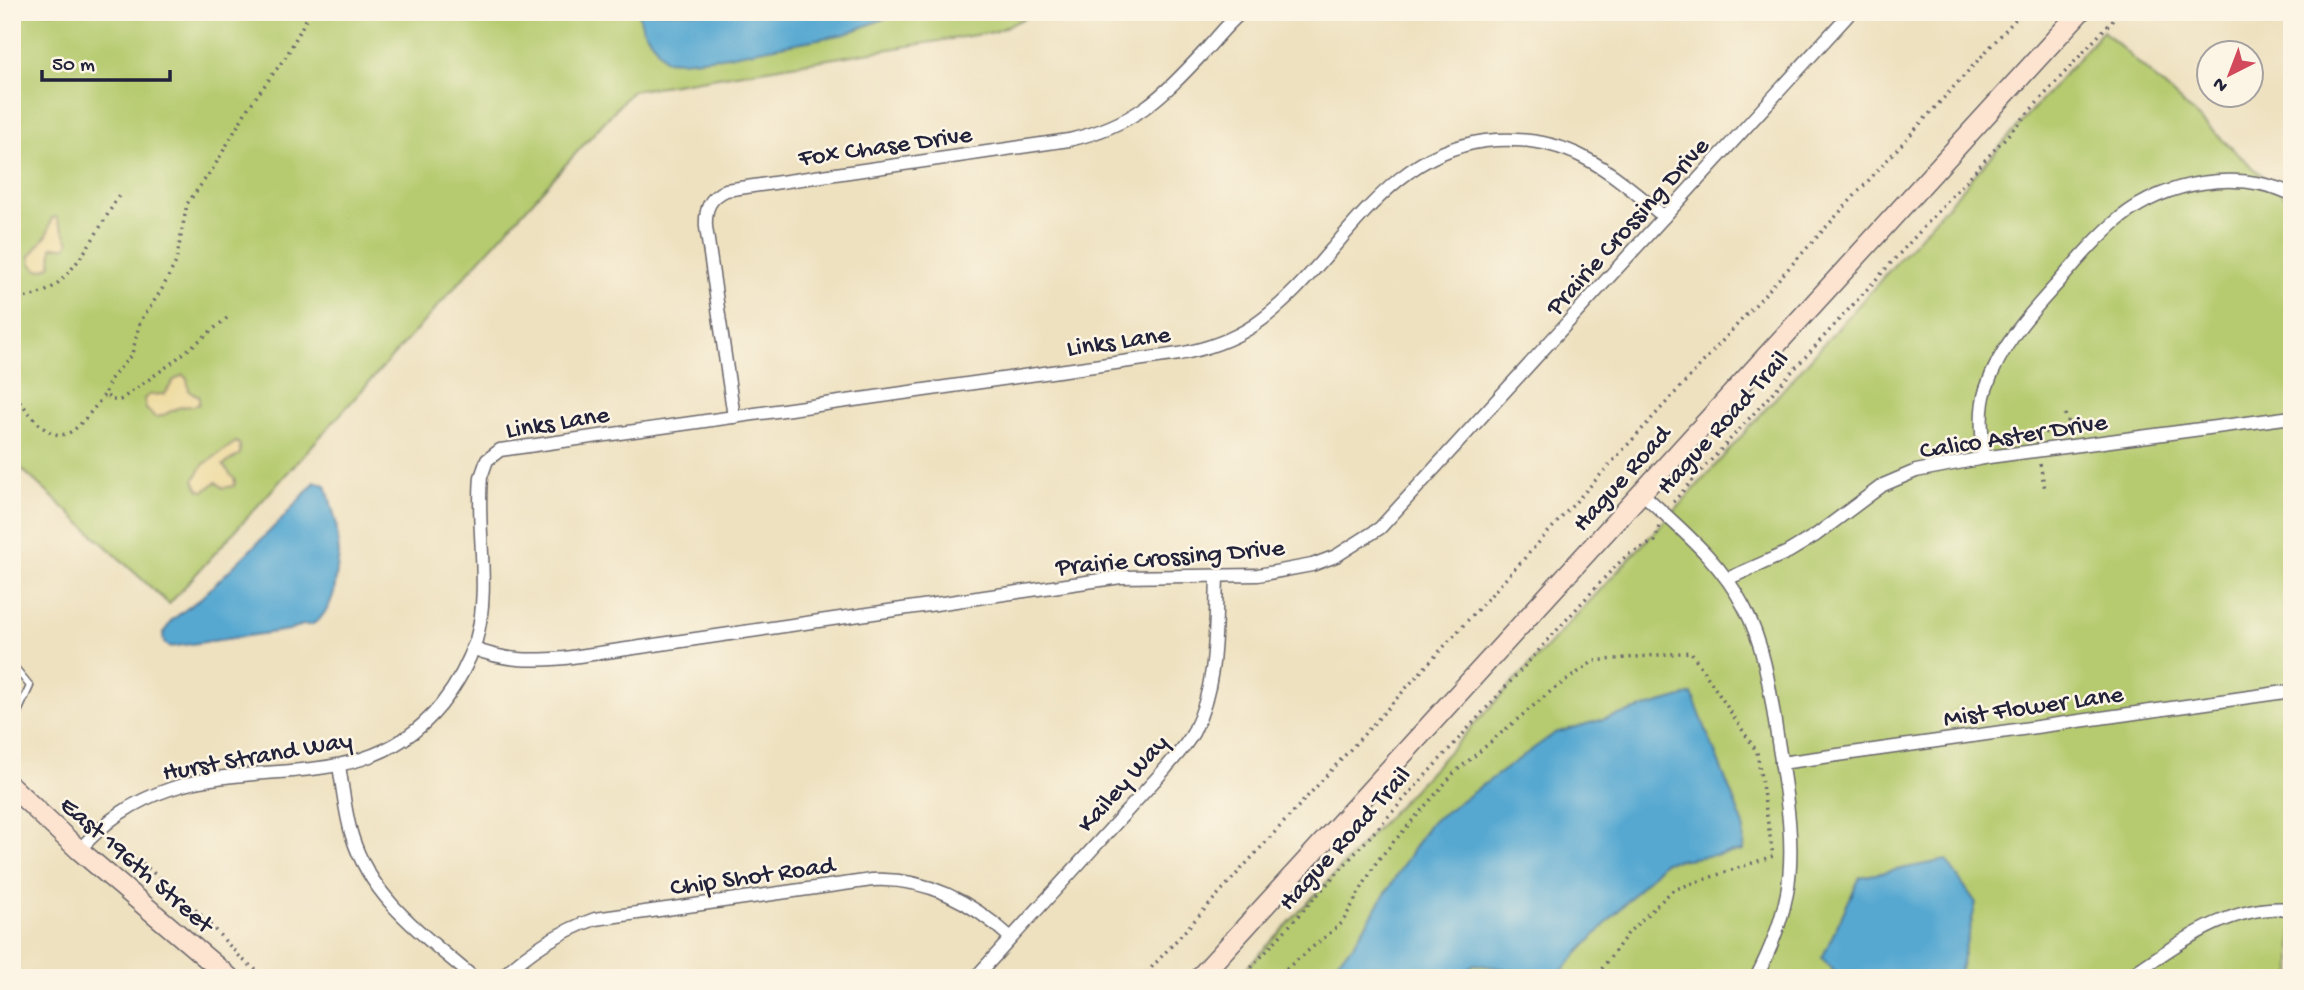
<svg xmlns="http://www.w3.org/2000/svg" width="2304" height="990" viewBox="0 0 2304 990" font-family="'Gochi Hand',sans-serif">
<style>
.green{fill:#b6cb6f;stroke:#6c7655;stroke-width:2}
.sand{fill:#eeda9e;stroke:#887e6c;stroke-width:2}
.water{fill:#56a8d1;stroke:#3c6586;stroke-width:2}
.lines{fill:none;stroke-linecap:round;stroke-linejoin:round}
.lane-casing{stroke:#69656a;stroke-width:9}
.street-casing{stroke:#69656a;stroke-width:15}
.secondary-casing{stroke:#69656a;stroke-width:22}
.path{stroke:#69656a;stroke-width:3.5;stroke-dasharray:2 5;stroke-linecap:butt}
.lane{stroke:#fff;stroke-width:6}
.street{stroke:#fff;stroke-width:12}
.secondary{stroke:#fde4d0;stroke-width:19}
.labels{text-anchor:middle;stroke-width:5;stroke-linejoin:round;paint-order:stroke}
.street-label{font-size:26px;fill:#22223b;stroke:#fcf5e5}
</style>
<rect width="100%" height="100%" fill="#fcf5e5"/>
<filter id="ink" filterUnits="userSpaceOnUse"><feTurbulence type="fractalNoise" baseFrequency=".0143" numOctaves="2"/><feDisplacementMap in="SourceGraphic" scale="14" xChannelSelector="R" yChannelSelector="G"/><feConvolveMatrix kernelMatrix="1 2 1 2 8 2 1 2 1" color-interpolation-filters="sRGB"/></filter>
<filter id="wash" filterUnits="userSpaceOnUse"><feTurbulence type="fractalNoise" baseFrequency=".00686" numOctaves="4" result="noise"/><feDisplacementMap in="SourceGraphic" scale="28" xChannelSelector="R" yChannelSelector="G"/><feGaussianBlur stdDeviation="1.57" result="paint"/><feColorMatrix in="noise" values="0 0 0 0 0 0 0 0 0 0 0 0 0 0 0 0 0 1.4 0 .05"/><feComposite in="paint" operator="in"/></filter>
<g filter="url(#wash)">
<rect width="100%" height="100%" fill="#eee1c0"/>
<g class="green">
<path d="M12,12H1038L994,32L632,91L169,604L12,460Z"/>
<path d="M2103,31L2292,203V978H1237L1688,496Z"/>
</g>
<g class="sand">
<path d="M56,217L69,242L66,247H52L51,265L45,269L38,270L31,264L30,256L47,235L52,218Z"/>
<path d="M183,375L187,379L189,391L199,396V404C193,408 189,405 182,407C172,408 166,417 155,417L146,409L144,399L149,395L165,394L173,381Z"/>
<path d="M236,442L240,445V454L223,465L235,480L234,486L223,488L216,482L204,491L199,490L194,480L203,465Z"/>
</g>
<g class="water">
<path d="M638,12H902L845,34L722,57L681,61L665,60L643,29Z"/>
<path d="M315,482L326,485L336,522L339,554L334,593L328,608L319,620L311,625H303L289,630L170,647L164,643L163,634L172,620L202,597L282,519Z"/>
<path d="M1692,694L1744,826L1743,851L1664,862L1556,977L1474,964L1458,978H1320L1353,945L1429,824L1555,733Z"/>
<path d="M1946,860L1976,903L1958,978H1840L1822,958L1860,877Z"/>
</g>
</g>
<g filter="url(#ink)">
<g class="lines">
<g class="lane-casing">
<path id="lane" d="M12,664L30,686L12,725"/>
</g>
<g class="street-casing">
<g id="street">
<path d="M734,417L706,227C705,209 709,198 726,190L1069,140C1134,125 1160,99 1204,52C1216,39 1228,23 1242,12"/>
<path d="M1984,458C1982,435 1979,411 1986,389C2001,345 2027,317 2057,284C2077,261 2097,237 2120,218C2167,181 2237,169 2292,194"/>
<path d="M1642,493C1679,528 1720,560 1744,607C1765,646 1770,691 1777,735C1785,787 1796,841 1787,893C1781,924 1770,951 1756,978"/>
<path d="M1727,579L1788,552L1816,535L1883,485L1916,471L1989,457L2292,417"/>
<path d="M472,648C504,661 531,661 565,658L1121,577L1258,575L1312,565L1336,556L1380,528L1851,12"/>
<path d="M1781,763L2292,691"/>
<path d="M339,766C343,789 345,813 352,836C371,899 425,936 474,978"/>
<path d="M79,850C107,820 131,802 170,789C265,757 368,795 441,705C455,687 469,663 476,640C491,588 476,530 481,477L487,460L500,450L1179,354C1206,349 1230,341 1253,326C1336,270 1376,155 1485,141C1565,132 1608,168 1664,217"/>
<path d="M501,978C529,951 558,932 595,919L872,880C927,877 972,902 1011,938"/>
<path d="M975,978L1166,768C1175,757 1186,746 1193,733C1218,684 1215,630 1217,577"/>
<path d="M2127,978C2177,945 2228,903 2292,909"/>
</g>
</g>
<g class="secondary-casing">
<g id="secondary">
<path d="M12,787L79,850L230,978"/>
<path d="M1199,978L2080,12"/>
</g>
</g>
<g class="path">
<path d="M12,301C22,298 34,296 44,292C75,278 102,222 120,194"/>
<path d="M227,318L169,365L120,400H112L105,394L110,380L132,354L140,322L162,289L176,262L187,204L214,167L248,108L287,55L310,12"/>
<path d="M12,390C24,405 43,440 66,434C78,431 97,404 105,394"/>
<path d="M2065,414L2072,430H2069"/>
<path d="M1997,440L1999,437L2061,431"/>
<path d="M2040,464L2045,489"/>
<path d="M1673,502L2120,12"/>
<path d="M132,854L199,913L242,959L266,978"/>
<path d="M1142,978L2022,12"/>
<path d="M1242,978L1607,575L1627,555L1655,541L1659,526"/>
<path d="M1275,978L1342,923L1377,861L1454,773L1551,691L1594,661L1691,652L1757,752L1773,856L1673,890L1629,932L1595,978"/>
</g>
<use href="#lane" class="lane"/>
<use href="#street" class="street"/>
<use href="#secondary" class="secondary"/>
</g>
</g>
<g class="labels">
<g class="street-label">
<text transform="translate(885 144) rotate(-8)" y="9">Fox Chase Drive</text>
<text transform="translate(1626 225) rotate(-48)" y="9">Prairie Crossing Drive</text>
<text transform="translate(1118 339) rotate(-8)" y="9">Links Lane</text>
<text transform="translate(557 420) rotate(-9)" y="9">Links Lane</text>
<text transform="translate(1721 421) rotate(-48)" y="9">Hague Road Trail</text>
<text transform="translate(2013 434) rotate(-9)" y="9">Calico Aster Drive</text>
<text transform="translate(1620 477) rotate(-48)" y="9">Hague Road</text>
<text transform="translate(1170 555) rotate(-5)" y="9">Prairie Crossing Drive</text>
<text transform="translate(2033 704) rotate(-8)" y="9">Mist Flower Lane</text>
<text transform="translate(257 754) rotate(-10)" y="9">Hurst Strand Way</text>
<text transform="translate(1121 782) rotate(-48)" y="9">Kailey Way</text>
<text transform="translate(1343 837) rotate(-48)" y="9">Hague Road Trail</text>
<text transform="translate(138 863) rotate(41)" y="9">East 196th Street</text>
<text transform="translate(752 874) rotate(-8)" y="9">Chip Shot Road</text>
</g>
</g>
<rect width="2304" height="990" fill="none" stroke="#fcf5e5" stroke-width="42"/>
<g transform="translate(2230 74) rotate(222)"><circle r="33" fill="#fcf5e5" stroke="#a5a1a1" stroke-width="2"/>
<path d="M0-5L12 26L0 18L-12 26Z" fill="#d1495b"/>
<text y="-10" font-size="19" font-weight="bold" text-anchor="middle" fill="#22223b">N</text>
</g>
<path d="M42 70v10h128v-10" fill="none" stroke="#22223b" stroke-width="3.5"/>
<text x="52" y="70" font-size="21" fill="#22223b" stroke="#fcf5e5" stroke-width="5" paint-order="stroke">50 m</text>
</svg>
